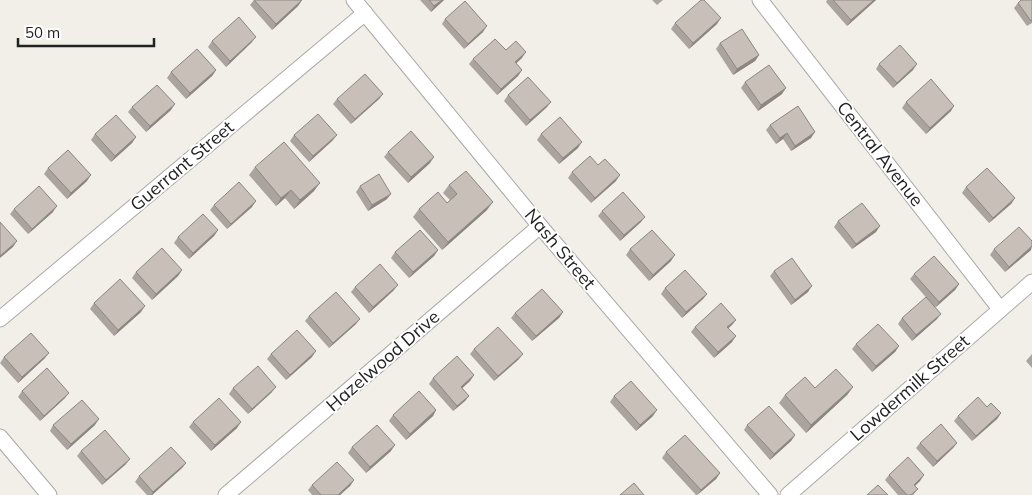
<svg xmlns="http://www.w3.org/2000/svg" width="1032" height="495" viewBox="0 0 1032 495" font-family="Mulish,sans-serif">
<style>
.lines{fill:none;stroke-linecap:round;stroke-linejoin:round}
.minor-casing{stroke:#a9a9a9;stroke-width:17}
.minor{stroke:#fff;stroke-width:15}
.wall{fill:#aba49e}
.shaded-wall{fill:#8b8681}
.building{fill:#c7bfb8;stroke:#8b8681}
.labels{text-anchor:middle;stroke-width:4;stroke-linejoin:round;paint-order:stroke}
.street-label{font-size:18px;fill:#222;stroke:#fff}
</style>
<rect width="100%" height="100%" fill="#f2efe9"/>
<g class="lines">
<g class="minor-casing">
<g id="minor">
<path d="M354,0L540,226L770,495"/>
<path d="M760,0L1000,309"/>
<path d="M0,319L365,13"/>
<path d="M0,437L49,495"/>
<path d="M226,495L540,226"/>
<path d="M788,495L1032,282"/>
</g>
</g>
<use href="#minor" class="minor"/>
</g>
<g class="wall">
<path d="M254,0H302L298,6L272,30L250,5Z"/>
<path d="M420,0H444L431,12Z"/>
<path d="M652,0H663L657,5Z"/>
<path d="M827,0H876L847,26L826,2Z"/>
<path d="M1032,0V23L1027,26L1014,8L1018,3Z"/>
<path d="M445,19L483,32L464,49L442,24Z"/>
<path d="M675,23L717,24L689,49L671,29Z"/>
<path d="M212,41L252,42L226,67L208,47Z"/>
<path d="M720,43L759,55L755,61L733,75L716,49Z"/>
<path d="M506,50L522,58L516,63L522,70L518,76L497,95L469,64L473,59Z"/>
<path d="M879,64L913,70L893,88L876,69Z"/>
<path d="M216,70L212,76L186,99L167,78L171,72Z"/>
<path d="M745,82L782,94L758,111L741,88Z"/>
<path d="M383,94L379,99L351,124L333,104L337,99Z"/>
<path d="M508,95L547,107L526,126L504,101Z"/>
<path d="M906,102L951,111L926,134L902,108Z"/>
<path d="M132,107L171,110L146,132L128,112Z"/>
<path d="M770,125L811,138L791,151L783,139L776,144L766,130Z"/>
<path d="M95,134L136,137L132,143L111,162L91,140Z"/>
<path d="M541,134L578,148L559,164L537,140Z"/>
<path d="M294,135L333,140L309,162L290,141Z"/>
<path d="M388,152L430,163L408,183L384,157Z"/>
<path d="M598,165L616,181L591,203L568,178L572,172Z"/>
<path d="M255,167L314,191L294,209L285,198L276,206L249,175Z"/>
<path d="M48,168L87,181L67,199L44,174Z"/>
<path d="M449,185L487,210L442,250L413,217L419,209L447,203L450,200L443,193Z"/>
<path d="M360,186L387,199L368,211L356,192Z"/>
<path d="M966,187L1015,198L1011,204L989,223L962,193Z"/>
<path d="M214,205L252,207L227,229L210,210Z"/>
<path d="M14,209L53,212L28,234L10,214Z"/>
<path d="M602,211L641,222L620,241L598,216Z"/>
<path d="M838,221L876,232L852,249L834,227Z"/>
<path d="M218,230L214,236L189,259L174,243L178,237Z"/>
<path d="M630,249L671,261L649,281L626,255Z"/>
<path d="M994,249L1031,250L1005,272L990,255Z"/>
<path d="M438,250L434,256L409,278L391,258L395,252Z"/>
<path d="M182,270L178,276L152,300L132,278L136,272Z"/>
<path d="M774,271L808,292L791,305L770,276Z"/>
<path d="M914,274L959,284L955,290L935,307L937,319L912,341L898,324L902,318L931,303L910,279Z"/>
<path d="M355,287L394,290L369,313L351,292Z"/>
<path d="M665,288L707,294L703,299L682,318L661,294Z"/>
<path d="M94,303L141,312L114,336L90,309Z"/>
<path d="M563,312L559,318L532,341L511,318L515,313Z"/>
<path d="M309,316L356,324L329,348L305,321Z"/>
<path d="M732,325L728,328L732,342L714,358L691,332L695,327Z"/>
<path d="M856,344L899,346L895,352L872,372L852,349Z"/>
<path d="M474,349L519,359L494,381L470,354Z"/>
<path d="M271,354L312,357L286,380L267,359Z"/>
<path d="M1032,354V368L1026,361Z"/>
<path d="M4,357L45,358L18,383L0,363Z"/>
<path d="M474,375L470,381L462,388L469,396L465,401L453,411L429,384L433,378Z"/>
<path d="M853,387L847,395L806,433L779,403L785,395Z"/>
<path d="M233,388L272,392L248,414L229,394Z"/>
<path d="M22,391L65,398L40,421L18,397Z"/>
<path d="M614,396L653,416L636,431L610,402Z"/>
<path d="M436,410L433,416L406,440L389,421L393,415Z"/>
<path d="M1001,413L997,419L972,441L954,421L958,416Z"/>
<path d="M193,422L237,428L211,451L189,427Z"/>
<path d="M53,425H95L67,450L50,431Z"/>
<path d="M747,425L795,435L791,441L770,460L744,430Z"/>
<path d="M920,443H957L953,448L933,467L916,448Z"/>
<path d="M352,447L391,451L366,473L348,453Z"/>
<path d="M81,451L126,464L102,485L77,456Z"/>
<path d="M666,452L720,473L716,479L697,495H696L662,458Z"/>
<path d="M186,463L182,468L152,495H147L135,482L139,476Z"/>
<path d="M889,475L920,481L915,486L918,489L913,495H898L885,480Z"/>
<path d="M354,480L350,486L340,495H312L308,490L312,485Z"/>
</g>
<g class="shaded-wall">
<path d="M302,0L298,6L272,30L276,24Z"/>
<path d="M442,0H444L431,12L434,6Z"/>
<path d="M874,0H876L847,26L851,20Z"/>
<path d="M721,18L717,24L689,49L693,43Z"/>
<path d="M487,26L483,32L464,49L468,44Z"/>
<path d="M256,37L252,42L226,67L230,61Z"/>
<path d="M526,52L522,58L511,68L515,62Z"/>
<path d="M759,55L755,61L733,75L737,69Z"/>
<path d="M917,64L913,70L893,88L897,83Z"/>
<path d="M216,70L212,76L186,99L190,93Z"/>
<path d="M522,70L518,76L497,95L501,89Z"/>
<path d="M786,88L782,94L758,111L761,105Z"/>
<path d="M383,94L379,99L351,124L355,119Z"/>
<path d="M551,102L547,107L526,126L530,120Z"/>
<path d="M175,104L171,110L146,132L150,126Z"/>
<path d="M954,106L951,111L926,134L930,128Z"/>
<path d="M815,132L811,138L791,151L795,146Z"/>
<path d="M787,133L783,139L776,144L780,138Z"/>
<path d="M337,135L333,140L309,162L313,156Z"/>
<path d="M136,137L132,143L111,162L115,156Z"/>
<path d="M582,142L578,148L559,164L563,158Z"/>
<path d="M434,157L430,163L408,183L411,177Z"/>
<path d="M91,175L87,181L67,199L71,193Z"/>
<path d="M620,175L616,181L591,203L595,198Z"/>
<path d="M320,183L314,191L294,209L300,200Z"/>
<path d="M291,190L285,198L276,206L281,198Z"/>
<path d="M391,194L387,199L368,211L372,205Z"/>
<path d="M1015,198L1011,204L989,223L993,218Z"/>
<path d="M256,201L252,207L227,229L231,224Z"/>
<path d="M493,202L487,210L442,250L448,242Z"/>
<path d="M57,206L53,212L28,234L32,229Z"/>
<path d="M645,217L641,222L620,241L624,235Z"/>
<path d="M880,226L876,232L852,249L856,244Z"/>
<path d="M218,230L214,236L189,259L193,253Z"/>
<path d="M17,241L13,247L0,258V256Z"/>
<path d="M1032,246L1031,250L1005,272L1009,267Z"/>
<path d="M438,250L434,256L409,278L413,272Z"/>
<path d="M675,255L671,261L649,281L653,275Z"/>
<path d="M182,270L178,276L152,300L156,294Z"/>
<path d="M959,284L955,290L935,308L939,302Z"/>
<path d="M398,285L394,290L369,313L373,307Z"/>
<path d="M812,286L808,292L791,305L795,300Z"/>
<path d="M707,294L703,299L682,318L686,312Z"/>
<path d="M145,306L141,312L114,336L118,330Z"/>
<path d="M563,312L559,318L532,341L536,336Z"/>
<path d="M941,314L937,319L912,341L916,335Z"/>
<path d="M360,319L356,324L329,348L333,343Z"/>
<path d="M736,320L732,325L723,333L727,327Z"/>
<path d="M736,336L732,342L714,358L718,352Z"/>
<path d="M899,346L895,352L872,372L876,366Z"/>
<path d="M316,351L312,357L286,380L290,375Z"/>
<path d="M49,353L45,358L18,383L22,377Z"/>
<path d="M523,354L519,359L494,381L498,376Z"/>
<path d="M474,375L470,381L457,393L461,387Z"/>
<path d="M276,387L272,392L248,414L252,409Z"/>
<path d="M853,387L847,395L806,433L811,425Z"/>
<path d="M69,393L65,398L40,421L44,416Z"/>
<path d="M469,396L465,401L453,411L457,406Z"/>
<path d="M436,410L433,416L406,440L410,434Z"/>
<path d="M657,410L653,416L636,431L640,425Z"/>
<path d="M1001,413L997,419L972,441L976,436Z"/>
<path d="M99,419L95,425L67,450L71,444Z"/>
<path d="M241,422L237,428L211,451L215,445Z"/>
<path d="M795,435L791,441L770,460L774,454Z"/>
<path d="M957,443L953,448L933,467L937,461Z"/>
<path d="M395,445L391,451L366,473L370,467Z"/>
<path d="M130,459L126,464L102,485L106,480Z"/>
<path d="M186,463L182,468L152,495H151L153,492Z"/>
<path d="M720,473L716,479L697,495L701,490Z"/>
<path d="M924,475L920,481L910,490L914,485Z"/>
<path d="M354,480L350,486L340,495H338Z"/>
</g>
<g class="building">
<path d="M254,0H302L276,24Z"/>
<path d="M429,0H442L434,6Z"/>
<path d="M701,0H704L721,18L693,43L675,23Z"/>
<path d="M833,0H874L851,20Z"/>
<path d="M1021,0H1032V20L1031,21L1018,3Z"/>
<path d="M465,1L487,26L468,44L445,19Z"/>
<path d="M239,17L256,37L230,61L212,41Z"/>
<path d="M742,29L759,55L737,69L720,43Z"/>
<path d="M495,39L506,50L516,41L526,52L515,62L522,70L501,89L473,59Z"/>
<path d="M900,45L917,64L897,83L879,64Z"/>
<path d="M197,49L216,70L190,93L171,72Z"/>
<path d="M769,65L786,88L761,105L745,82Z"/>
<path d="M365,74L383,94L355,119L337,99Z"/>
<path d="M528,77L551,102L530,120L508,95Z"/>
<path d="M931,79L954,106L930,128L906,102Z"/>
<path d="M157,85L175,104L150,126L132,107Z"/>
<path d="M798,106L815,132L795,146L787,133L780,138L770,125Z"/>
<path d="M318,114L337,135L313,156L294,135Z"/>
<path d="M116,115L136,137L115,156L95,134Z"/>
<path d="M560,117L582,142L563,158L541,134Z"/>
<path d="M411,131L434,157L411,177L388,152Z"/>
<path d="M284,142L320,183L300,200L291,190L281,198L255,167Z"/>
<path d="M68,150L91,175L71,193L48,168Z"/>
<path d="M590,156L598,165L605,159L620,175L595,198L572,172Z"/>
<path d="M987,168L1015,198L993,218L966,187Z"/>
<path d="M466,171L493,202L448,242L419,209L438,192L447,203L457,194L449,185Z"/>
<path d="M379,174L391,194L372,205L360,186Z"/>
<path d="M239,182L256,201L231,224L214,205Z"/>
<path d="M39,186L57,206L32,229L14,209Z"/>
<path d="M623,192L645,217L624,235L602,211Z"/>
<path d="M862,203L880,226L856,244L838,221Z"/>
<path d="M203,214L218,230L193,253L178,237Z"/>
<path d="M0,222L17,241L0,256Z"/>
<path d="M1019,227L1032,241V246L1009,267L994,249Z"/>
<path d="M420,230L438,250L413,272L395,252Z"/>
<path d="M652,230L675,255L653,275L630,249Z"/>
<path d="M162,248L182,270L156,294L136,272Z"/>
<path d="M934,256L959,284L939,302L914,274Z"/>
<path d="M792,258L812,286L795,300L774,271Z"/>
<path d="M380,264L398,285L373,307L355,287Z"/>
<path d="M685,270L707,294L686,312L665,288Z"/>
<path d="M120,279L145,306L118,330L94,303Z"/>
<path d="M542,289L563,312L536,336L515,313Z"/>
<path d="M336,292L360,319L333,343L309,316Z"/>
<path d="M926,297L941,314L916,335L902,318Z"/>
<path d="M721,303L736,320L727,327L736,336L718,352L695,327Z"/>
<path d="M878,324L899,346L876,366L856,344Z"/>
<path d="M498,327L523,354L498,376L474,349Z"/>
<path d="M297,330L316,351L290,375L271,354Z"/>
<path d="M31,333L49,353L22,377L4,357Z"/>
<path d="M457,356L474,375L461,387L469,396L457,406L433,378Z"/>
<path d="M258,366L276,387L252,409L233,388Z"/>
<path d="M47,368L69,393L44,416L22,391Z"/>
<path d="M836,369L853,387L811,425L785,395L805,377L815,388Z"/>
<path d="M631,381L657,410L640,425L614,396Z"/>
<path d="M419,391L436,410L410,434L393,415Z"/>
<path d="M978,397L987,407L991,403L1001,413L976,436L958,416Z"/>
<path d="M219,398L241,422L215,445L193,422Z"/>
<path d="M82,400L99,419L71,444L53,425Z"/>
<path d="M769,406L795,435L774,454L747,425Z"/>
<path d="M941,424L957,443L937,461L920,443Z"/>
<path d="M377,425L395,445L370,467L352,447Z"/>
<path d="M105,430L130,459L106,480L81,451Z"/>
<path d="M685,435L720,473L701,490L666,452Z"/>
<path d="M171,447L186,463L153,492L139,476Z"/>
<path d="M908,457L924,475L914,485L918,489L911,495H907L889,475Z"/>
<path d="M337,462L354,480L338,495H321L312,485Z"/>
<path d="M634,483L644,495H620Z"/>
<path d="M878,485L888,495H867Z"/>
</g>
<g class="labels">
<g class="street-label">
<text transform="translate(880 154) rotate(52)" y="6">Central Avenue</text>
<text transform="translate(182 166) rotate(-40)" y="6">Guerrant Street</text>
<text transform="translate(560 249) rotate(50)" y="6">Nash Street</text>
<text transform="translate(383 361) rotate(-41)" y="6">Hazelwood Drive</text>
<text transform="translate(910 388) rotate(-41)" y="6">Lowdermilk Street</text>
</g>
</g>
<path d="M18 38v8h136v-8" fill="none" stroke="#222222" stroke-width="2.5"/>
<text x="25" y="38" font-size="15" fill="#222222" stroke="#ffffff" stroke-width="4" paint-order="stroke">50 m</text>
</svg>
